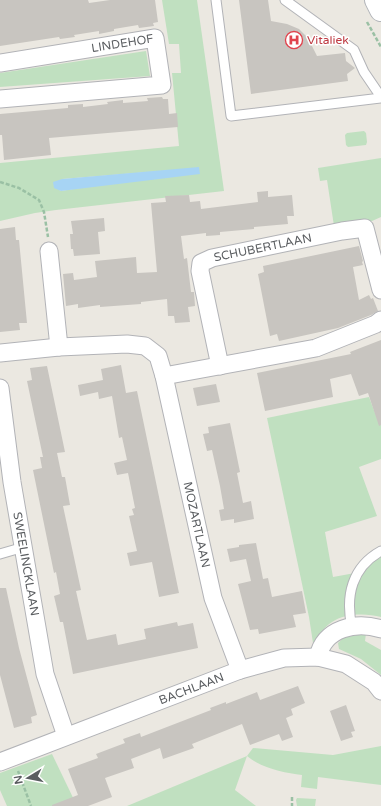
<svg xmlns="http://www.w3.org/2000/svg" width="381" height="806" viewBox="0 0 381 806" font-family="'Varela Round',sans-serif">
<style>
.green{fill:#c0e0c0;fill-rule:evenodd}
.water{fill:#a7d4f4}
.building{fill:#c8c5c0}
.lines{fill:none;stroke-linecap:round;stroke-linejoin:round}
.service-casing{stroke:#b2b3b7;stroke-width:11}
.minor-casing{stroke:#b2b3b7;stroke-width:19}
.secondary-casing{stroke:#b3b6ba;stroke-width:24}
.path{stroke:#9ac0a4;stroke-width:2.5;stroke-dasharray:4 2;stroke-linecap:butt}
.service{stroke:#fff;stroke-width:9}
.minor{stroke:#fff;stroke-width:17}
.secondary{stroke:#fff;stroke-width:22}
.labels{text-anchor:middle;stroke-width:3;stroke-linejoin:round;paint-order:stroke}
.health-label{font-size:12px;fill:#be3a42;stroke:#fff;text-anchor:start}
.street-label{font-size:12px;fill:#5a5d60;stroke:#fff}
</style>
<rect width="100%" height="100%" fill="#ebe8e1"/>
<g class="green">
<path d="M162,0H197L224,191L56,210L35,213L0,221V163L179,146L172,73H181L179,44H169ZM199,168L61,191L58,189L62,179Z"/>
<path d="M146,51L150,76L0,87V73Z"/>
<path d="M364,131L366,133L367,142L366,145L348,147L346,145L345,135L347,133Z"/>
<path d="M381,158V217L372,221L334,226L327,180L320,181L318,168Z"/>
<path d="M369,397L378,421H381V459L359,467L377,516L325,532L333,577L355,573L381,555V617C366,613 345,613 332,622C324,627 319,635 313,643L309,617L267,418Z"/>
<path d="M366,633L365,641L381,650V675L361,659L339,649L338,643L343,638Z"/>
<path d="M381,746V785L318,777L317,789L301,787L302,775C284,773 261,768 247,756L235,790L256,806H127L247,756L253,748L333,755Z"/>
<path d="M52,754L77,806H7L0,790V773Z"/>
<path d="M297,798L316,799L315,806H297L296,800Z"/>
</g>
<path class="water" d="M199,167L200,174L61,191L54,188L53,182L62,179Z"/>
<g class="building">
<path d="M0,0H88L89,3L110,0H155L158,22L153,23L154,26L139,28L138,25L114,29V31L99,34V31L74,35L75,37L60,39L59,37L0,46Z"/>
<path d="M239,0H268L271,21L287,24L299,29L308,38L317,56L345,53L346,61L355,68L347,74L348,81L251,94Z"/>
<path d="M162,97L163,99H168L169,114L177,113L178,127L49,138L51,155L4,160L2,135H0V114L68,108V105L83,104V107L108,104L107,102L123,100V103L148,101L147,98Z"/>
<path d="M268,191V197L292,195L294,216H287L288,224L254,227V229L220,232V235L206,236V233L181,236L184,259L187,258L191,292H194L195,306L188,307L190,322L175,323L174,316H168L167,299L141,302V304L100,307V305L78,308V304L66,306L63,274L73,273L74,280L97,277L95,261L136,257L137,273L157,272L151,203L166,202L165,196L189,195L190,202L200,201L201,209L258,202L257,192Z"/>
<path d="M104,218L105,231L98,232L100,254L74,256L73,249H71L70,234H73L71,221Z"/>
<path d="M15,227L16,240H19L27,323H19L20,330L0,332V229Z"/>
<path d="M359,246L363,261L362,262L363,265L353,267L359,300L369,295L371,299L373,298L378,311L371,315L338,328L279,341L277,334L270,336L258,274L264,272L263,266Z"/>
<path d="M381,340V425L379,426L368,393L359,396L351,374L330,379L333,397L265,411L257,373L351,354L350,352Z"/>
<path d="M121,365L126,393L137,391L179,593L159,597L152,562L130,566L127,553L137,551L129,516L134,515L132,509L135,508L128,473L117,475L114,463L127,460L122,437L119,438L112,396L99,399L98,392L80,396L78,385L103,380L101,369Z"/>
<path d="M47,366L65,452L57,453L62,477H65L70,505L63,506L81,590L76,591L87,640L116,634L118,645L146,639L144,629L177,622L178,626L193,623L198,648L73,674L63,622H60L54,596L60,594L56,572L54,573L33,470L42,468L40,457H43L27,381L32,380L30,368Z"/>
<path d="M216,384L220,402L197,406L193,388Z"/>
<path d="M230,423L240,472L237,473L243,503L251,501L254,519L234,523V519L221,521L219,510L224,509L220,486L212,450L207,451L203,434L209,433L208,427Z"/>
<path d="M256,543L263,579L268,578L272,597L302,591L306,613L293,615L296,627L259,634L258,629L250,630L238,584L251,581L246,559L230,562L227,549L239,547V545Z"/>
<path d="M0,588H6L19,648L37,715L31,717L32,723L14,728L0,675Z"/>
<path d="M298,686L305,703L291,709L293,715L286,718L293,737L282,741L279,734L250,745L242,724L192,744L194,748L163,759L160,748L131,759L134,768L105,778L112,797L88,806H52V805L78,795L68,769L98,758L96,754L125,743L123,739L140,733L141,737L211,710L210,708L226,702V704L257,692L260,700Z"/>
<path d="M346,705L355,731L351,732L353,737L341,741L330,711Z"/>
</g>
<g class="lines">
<g class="service-casing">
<g id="service">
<path d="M216,0L231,116L381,98"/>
<path d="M285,0L354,50L364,72L381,97"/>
<path d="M0,554L24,547"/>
<path d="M352,627C345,596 352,567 381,551"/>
</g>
</g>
<g class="minor-casing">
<g id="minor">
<path id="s1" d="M0,63L155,38L162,85L0,99"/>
<path d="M49,251L59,347"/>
<path id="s2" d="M0,353L59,347L127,344L145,346L158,356L164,376L213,598L240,670"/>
<path id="s3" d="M220,366L200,271L201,263L212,258L342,231L365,228L381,290"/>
<path d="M164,376L316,348L376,324L381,320"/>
<path id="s4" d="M0,388L12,482L45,674L66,736"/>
<path d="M318,657C324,628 356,621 381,629"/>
<path id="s5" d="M0,762L240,670L284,658L318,657L346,664L374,682L381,691"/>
</g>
</g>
<g class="secondary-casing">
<path id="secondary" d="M376,0L381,10"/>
</g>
<g class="path">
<path d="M367,22L381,47"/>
<path d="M0,182L19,188L39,200L44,212L48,237"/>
<path d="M18,771L31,806"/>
<path d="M292,797V806"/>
</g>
<use href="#service" class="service"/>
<use href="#minor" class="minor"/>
<use href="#secondary" class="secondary"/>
</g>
<defs>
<g id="hospital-ring" transform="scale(0.9)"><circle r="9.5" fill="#fff" stroke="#e0444e" stroke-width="1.5"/><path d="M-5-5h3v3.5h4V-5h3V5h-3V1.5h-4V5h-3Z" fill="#e0444e"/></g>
</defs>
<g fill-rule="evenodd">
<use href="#hospital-ring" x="294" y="40"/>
</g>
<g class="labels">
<g class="health-label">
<text x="307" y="44">Vitaliek</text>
</g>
<g class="street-label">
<text dy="4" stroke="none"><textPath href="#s1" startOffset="124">LINDEHOF</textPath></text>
<text dy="4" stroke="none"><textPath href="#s3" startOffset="169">SCHUBERTLAAN</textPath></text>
<text dy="4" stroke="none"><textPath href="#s2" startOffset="335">MOZARTLAAN</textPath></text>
<text dy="4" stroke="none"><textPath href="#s4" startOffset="178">SWEELINCKLAAN</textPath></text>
<text dy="4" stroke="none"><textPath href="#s5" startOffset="205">BACHLAAN</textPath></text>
</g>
</g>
<g transform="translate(28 778) rotate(260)" stroke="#ffffff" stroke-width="3" paint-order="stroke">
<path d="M0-3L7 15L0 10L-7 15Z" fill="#5a5d60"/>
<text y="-6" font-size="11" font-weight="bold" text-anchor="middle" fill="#5a5d60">N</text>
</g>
</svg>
